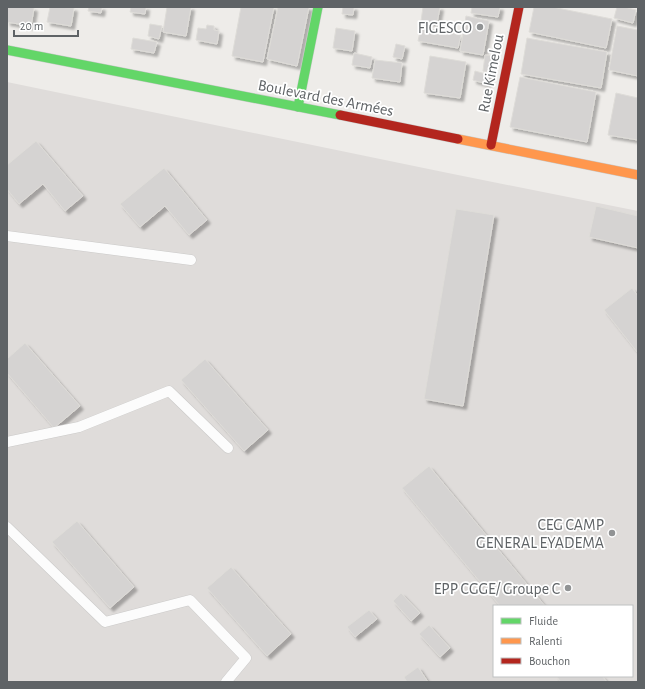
<svg xmlns="http://www.w3.org/2000/svg" width="645" height="689" viewBox="0 0 645 689" font-family="'Alegreya Sans',sans-serif">
<style>
.education{fill:#dfdcda;fill-rule:evenodd}
.building{fill:#d5d3d2;stroke:#dedcd8;filter:url(#shadow)}
.lines{fill:none;stroke-linecap:round;stroke-linejoin:round}
.lane-casing{stroke:#cbcac9;stroke-width:11}
.fast-casing{stroke:#c8c9c8;stroke-width:10}
.slow-casing{stroke:#c8c9c8;stroke-width:10}
.jam-casing{stroke:#c8c9c8;stroke-width:10}
.lane{stroke:#fcfcfc;stroke-width:10}
.fast{stroke:#63d668;stroke-width:9}
.slow{stroke:#ff974d;stroke-width:9}
.jam{stroke:#b3261e;stroke-width:9}
.poi-dot{fill:#919394;stroke:#fff;stroke-width:1.5}
.labels{text-anchor:middle;stroke-width:3.5;stroke-linejoin:round;paint-order:stroke}
.poi-label{font-size:16px;fill:#5f6366;stroke:#fff;text-anchor:end}
.street-label{font-size:16px;fill:#5f6366;stroke:#fff}
</style>
<defs>
<filter id="shadow"><feDropShadow dx="3.5" dy="3.5" stdDeviation="1" flood-color="#0004"/></filter>
</defs>
<rect width="100%" height="100%" fill="#eeece9"/>
<path class="education" d="M7,82L448,173L638,211V682H7ZM494,606H632V676H494Z"/>
<g class="building">
<path d="M7,7H28L34,8L31,26L7,22Z"/>
<path d="M50,7L74,8L71,26L47,22Z"/>
<path d="M89,7H102L101,13L88,11Z"/>
<path d="M131,7H146L145,14L130,12Z"/>
<path d="M167,7H191L186,36L163,32Z"/>
<path d="M241,7H274L263,62L232,56Z"/>
<path d="M278,7H309L297,66L267,59Z"/>
<path d="M343,7H354L353,15L342,14Z"/>
<path d="M423,7H440L437,23L421,21Z"/>
<path d="M472,7H500L498,17L471,13Z"/>
<path d="M534,7H552L612,19L606,48L529,32Z"/>
<path d="M617,7H624L636,10L633,23L614,18Z"/>
<path d="M466,16L489,21L483,55L460,51Z"/>
<path d="M150,24L162,26L159,39L148,36Z"/>
<path d="M207,25L214,26V30L219,31L217,44L196,40L198,28L206,29Z"/>
<path d="M617,26L638,30V76L609,70Z"/>
<path d="M421,27L461,35L458,48L418,41Z"/>
<path d="M336,28L355,31L352,51L333,48Z"/>
<path d="M133,38L157,42L154,53L131,49Z"/>
<path d="M527,38L607,52L601,88L521,74Z"/>
<path d="M396,44L405,46L402,59L393,57Z"/>
<path d="M354,53L372,57L370,68L352,65Z"/>
<path d="M485,55L492,56L490,72L483,71Z"/>
<path d="M430,56L466,62L460,98L424,93Z"/>
<path d="M375,60L402,63L400,82L372,78Z"/>
<path d="M475,71L489,75L487,84L473,80Z"/>
<path d="M520,77L596,92L587,142L510,127Z"/>
<path d="M616,93L638,98V140L608,135Z"/>
<path d="M36,141L83,196L65,211L43,184L19,204L7,189V165Z"/>
<path d="M164,168L207,220L189,235L165,206L140,227L120,204Z"/>
<path d="M596,206L638,216V248L589,237Z"/>
<path d="M456,209L494,215L463,406L424,399Z"/>
<path d="M632,288L638,296V353L604,310Z"/>
<path d="M25,343L80,406L54,428L7,373V359Z"/>
<path d="M205,359L268,430L244,451L181,380Z"/>
<path d="M429,466L545,606H500L402,488Z"/>
<path d="M77,521L134,587L110,608L52,542Z"/>
<path d="M231,567L291,634L267,656L207,588Z"/>
<path d="M401,593L420,613L411,621L393,601Z"/>
<path d="M369,610L377,619L355,637L347,627Z"/>
<path d="M429,625L450,648L440,657L419,634Z"/>
<path d="M418,667L428,682H407L404,677Z"/>
<path d="M556,676H602L607,682H561Z"/>
</g>
<g class="lines">
<g class="lane-casing">
<g id="lane">
<path d="M7,236L191,260"/>
<path d="M7,442L79,427L169,391L228,448"/>
<path d="M7,527L105,622L190,600L246,658L226,682"/>
</g>
</g>
<g class="fast-casing">
<g id="fast">
<path d="M7,50L340,115"/>
<path d="M298,107L318,7"/>
</g>
</g>
<g class="slow-casing">
<path id="slow" d="M458,139L638,175"/>
</g>
<g class="jam-casing">
<g id="jam">
<path d="M340,115L458,139"/>
<path d="M491,145L519,7"/>
</g>
</g>
<use href="#lane" class="lane"/>
<use href="#fast" class="fast"/>
<use href="#slow" class="slow"/>
<use href="#jam" class="jam"/>
</g>
<g class="poi-dot">
<circle cx="480" cy="27" r="4"/>
<circle cx="612" cy="533" r="4"/>
<circle cx="568" cy="588" r="4"/>
</g>
<g class="labels">
<g class="poi-label">
<text x="472" y="33">FIGESCO</text>
<text x="604" y="530">CEG CAMP<tspan x="604" dy="18">GENERAL EYADEMA</tspan></text>
<text x="560" y="594">EPP CGGE/ Groupe C</text>
</g>
<g class="street-label">
<text transform="translate(490 73) rotate(-79)" y="6">Rue Kimelou</text>
<text transform="translate(326 97) rotate(11)" y="6">Boulevard des Armées</text>
</g>
</g>
<rect width="645" height="689" fill="none" stroke="#5f6366" stroke-width="16"/>
<rect x="493" y="605" width="140" height="72" fill="#ffffff" stroke="#bfc1c2"/>
<rect x="501" y="618" width="20" height="6" fill="#63d668" stroke="#bfc1c2"/>
<text x="529" y="625" font-size="12" fill="#5f6366">Fluide</text>
<rect x="501" y="638" width="20" height="6" fill="#ff974d" stroke="#bfc1c2"/>
<text x="529" y="645" font-size="12" fill="#5f6366">Ralenti</text>
<rect x="501" y="658" width="20" height="6" fill="#b3261e" stroke="#bfc1c2"/>
<text x="529" y="665" font-size="12" fill="#5f6366">Bouchon</text>
<path d="M14 30v6h64v-6" fill="none" stroke="#5f6366" stroke-width="2"/>
<text x="20" y="30" font-size="12" fill="#5f6366" stroke="#ffffff" stroke-width="3" paint-order="stroke">20 m</text>
</svg>
